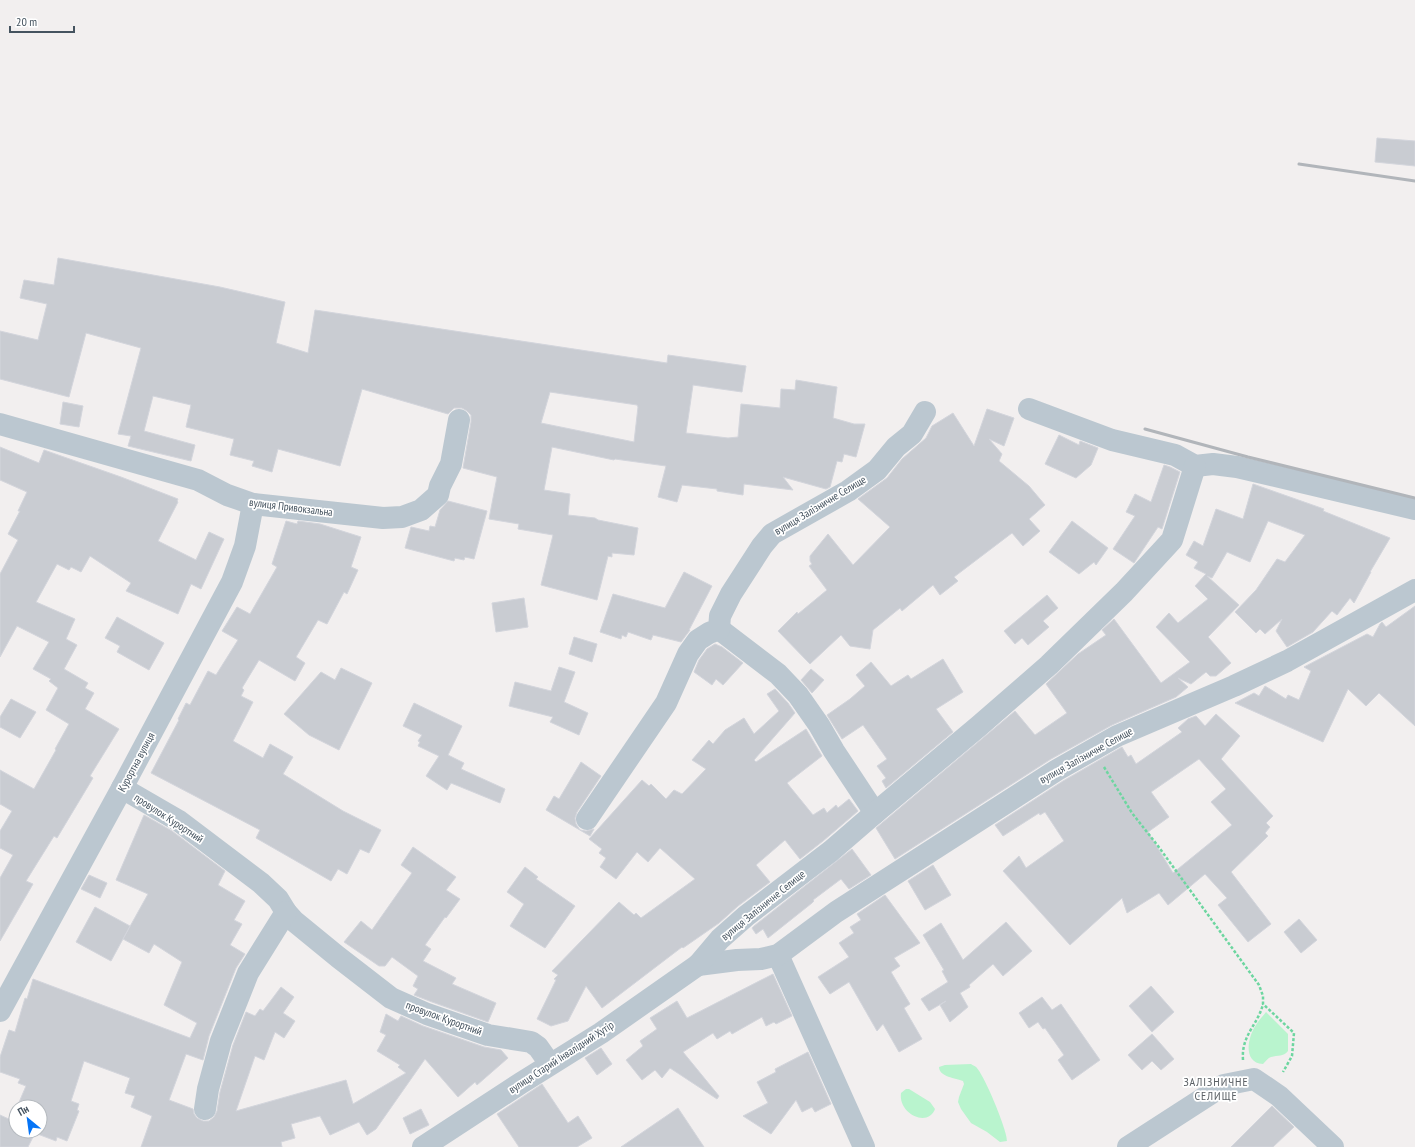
<svg xmlns="http://www.w3.org/2000/svg" width="1415" height="1147" viewBox="0 0 1415 1147" font-family="'PT Sans Narrow',sans-serif">
<style>
.green{fill:#b9f4ce}
.building{fill:#c9ccd2;stroke:#d3d5dc;fill-rule:evenodd}
.lines{fill:none;stroke-linecap:round;stroke-linejoin:round}
.path{stroke:#6dd6a0;stroke-width:2.5;stroke-dasharray:3 2;stroke-linecap:butt}
.minor{stroke:#bbc7d0;stroke-width:22}
.rail{stroke:#b1b5ba;stroke-width:3}
.labels{text-anchor:middle;stroke-width:3.5;stroke-linejoin:round;paint-order:stroke}
.street-label{font-size:11px;fill:#45535f;stroke:#fff}
.neighbourhood-label{font-size:12px;letter-spacing:1px;fill:#5b6065;stroke:#fff}
</style>
<rect width="100%" height="100%" fill="#f2efef"/>
<g class="green">
<path d="M1266,1012L1288,1034V1051C1283,1057 1278,1055 1271,1057C1268,1058 1266,1061 1263,1064C1242,1063 1248,1036 1256,1025C1259,1020 1263,1016 1266,1012Z"/>
<path d="M971,1064C972,1065 975,1066 976,1067C984,1074 1008,1132 1007,1141L1000,1142L987,1132L971,1123L961,1109L958,1102L959,1097L964,1084L963,1081C956,1078 939,1077 939,1067L945,1065Z"/>
<path d="M906,1089H909L930,1102L935,1109C928,1128 898,1114 901,1093Z"/>
</g>
<g class="building">
<path d="M1377,138L1415,141V166L1375,162Z"/>
<path d="M58,258L220,287L285,302L276,343L308,353L315,310L667,363L668,355L746,366L742,392L693,385L686,433L728,438L738,437L741,404L780,408L781,389L795,390L796,380L837,387L833,418L854,424H865L856,457L844,454L842,462L837,461L830,487L826,489L783,477L793,490L744,484L743,495L717,491V489L682,485L677,502L658,497L666,466L615,459L614,460L552,447L544,490L570,494L568,515L595,518L598,520L638,528L634,555L612,553V557L608,556L597,600L541,585L553,535L518,529L519,524L489,519L497,477L463,468L471,422V415L467,411L462,408H454L448,414L362,389L340,466L278,449L272,472L252,466L254,461L230,455L234,439L186,427L191,405L153,396L144,431L195,445L191,461L128,446L131,436L118,434L141,348L86,333L69,397L0,379V331L38,340L47,304L20,298L24,280L54,285ZM550,392L637,405L638,407L634,442L541,423Z"/>
<path d="M63,402L83,406L79,427L60,424Z"/>
<path d="M987,409L1014,418L1004,446L989,439L1002,454L999,461L1029,486L1045,505L1029,519L1040,531L1023,546L1012,533L954,577L958,581L940,595L933,585L902,611L900,608L873,630L870,649L850,646L841,635L810,664L778,631L797,612L798,614L827,590L809,566L812,564L810,561V556L828,534L853,565L890,527L858,499L887,478L902,459L926,438L932,426L953,413L974,446Z"/>
<path d="M1059,435L1079,445L1080,441L1098,448L1091,465L1076,478L1045,464Z"/>
<path d="M0,447L39,463L44,450L121,477L178,499L177,501L178,502L158,541L196,560L209,532L224,539L201,589L191,584L178,614L126,591L131,583L90,556L81,572L71,567L69,570L57,564L36,602L75,619L66,639L77,645L64,669L88,683L85,688L94,693L85,709L119,729L90,776L93,778L57,838L54,836L26,881L33,884L0,941V878L13,855L0,848V831L12,811L0,804V770L34,789L56,750L55,749L69,724L46,710L58,688L49,681L51,679L33,669L49,642L17,626L0,657V574L18,540L8,534L20,511H18L27,492L0,480Z"/>
<path d="M1164,465L1170,467L1180,472L1162,529L1158,527L1134,563L1113,549L1135,516L1126,512L1135,494L1151,502Z"/>
<path d="M1253,484L1324,509L1323,511L1390,538L1370,572H1371L1354,603L1350,598L1337,615L1332,611L1313,632L1287,647L1276,631L1282,619L1265,634L1260,629L1256,633L1235,612L1256,590L1277,559L1285,562L1305,535L1268,521L1250,562L1227,552L1212,578L1207,576L1239,605L1208,637L1231,663L1216,676H1210L1206,672L1191,684L1178,678L1188,687L1176,697L1112,725L1051,759L895,859L876,828L1015,711L1035,735L1067,713L1046,684L1078,654L1106,635L1102,630L1114,619L1161,683L1190,662L1156,627L1169,613L1178,623L1208,599L1195,586L1206,574L1194,568L1198,562L1186,555L1194,541L1203,546L1216,509L1243,519Z"/>
<path d="M448,501L487,511L474,559L465,557L464,560L455,558L454,561L405,548L411,527L429,531L430,526L435,527L440,510Z"/>
<path d="M286,521L297,524L298,521L320,524L361,537L351,567L358,570L347,594L344,592L327,624L318,620L296,657L305,663L295,681L259,660L242,688L244,690L241,696L253,702L233,741L263,758L270,744L293,757L283,774L343,811L381,830L369,853L360,849L347,874L338,869L331,881L256,838L260,830L151,773L179,720L178,719L186,703L190,705L208,671L216,675L238,640L222,631L237,607L250,614L277,567L272,564Z"/>
<path d="M1072,521L1108,548L1096,565L1094,562L1079,574L1049,552Z"/>
<path d="M684,572L712,586L689,630H690L681,642L653,635L651,640L628,632L626,637L622,635L621,639L600,632L613,594L665,608Z"/>
<path d="M1047,595L1058,608L1043,621L1049,627L1028,645L1022,638L1015,644L1004,631Z"/>
<path d="M524,598L528,627L496,632L492,603Z"/>
<path d="M1415,606V726L1379,693L1366,706L1348,689L1323,742L1235,703L1254,693L1259,696L1265,686L1286,699L1288,695L1299,700L1311,671L1304,667L1367,634L1373,637L1380,624L1382,622L1386,627Z"/>
<path d="M117,617L164,643L149,670L117,652L120,646L105,638Z"/>
<path d="M574,637L597,644L592,662L569,654Z"/>
<path d="M715,644L722,647L743,663L723,685L716,679L712,685L694,672L699,660L707,649Z"/>
<path d="M943,659L963,692L936,709L953,732L886,788L882,781L886,778L877,766L887,759L863,725L842,739L827,715L850,699L865,686L856,675L871,662L891,686L908,675L911,679Z"/>
<path d="M559,667L575,672L564,702L588,713L579,735L550,722L553,717L509,706L515,682L551,691Z"/>
<path d="M341,668L372,683L339,750L309,735L284,714L321,672L335,680Z"/>
<path d="M811,669L824,680L812,693L801,680Z"/>
<path d="M775,689L788,703L795,713L754,760L756,762L806,729L822,756L787,783L813,815L824,808L827,813L836,805L838,808L849,799L858,811L823,841L800,859L785,840L756,865L770,882L738,906L719,923L683,948L682,947L602,1008L586,986L568,1021L551,1026L537,1019L556,980L554,979L558,975L552,971L619,902L634,915L636,913L641,918L695,879L660,848L648,862L637,852L616,879L600,867L606,858L599,853L602,849L589,839L642,780L649,786L651,784L666,799L674,790L682,794L706,769L692,760L709,740L713,744L725,730L744,718L754,734L779,711L767,694Z"/>
<path d="M11,699L36,712L20,738L0,727V717Z"/>
<path d="M414,703L462,726L448,755L464,763L461,769L505,789L500,803L451,783L447,790L426,776L439,756L418,746L420,742L418,741L422,735L403,726Z"/>
<path d="M1216,714L1240,736L1221,759L1273,816L1266,823L1270,827L1265,833L1268,836L1231,872L1271,924L1248,942L1218,905L1227,898L1205,874L1168,905L1159,893L1127,913L1122,898L1070,945L1003,871L1019,856L1026,868L1064,841L1045,812L1040,815L1039,813L1003,836L995,825L1063,781L1122,747L1128,757L1131,755L1136,764L1182,732L1178,728L1188,719L1196,716L1205,726ZM1199,759L1226,789L1211,802L1232,825L1173,873L1148,832L1169,817L1151,792Z"/>
<path d="M581,762L601,776L577,812L575,818L576,824L580,830L586,831L594,829L590,836L546,810L554,796L559,799Z"/>
<path d="M144,815L172,831L225,871L218,885L245,901L234,920L242,924L230,945L245,954L236,968L209,1036L203,1060L186,1054L169,1100L193,1109L194,1114L197,1118L203,1121H209L214,1117L217,1111L220,1092L233,1045L246,1012L255,1016L260,1009L263,1011L281,987L294,997L283,1013L295,1021L284,1038L275,1032L264,1060L255,1056L236,1111L346,1080L353,1104L406,1073L398,1067L400,1065L377,1051L386,1035L380,1032L386,1014L398,1021L401,1016L423,1026L484,1047L501,1050L508,1058L477,1085L475,1082L458,1097L425,1059L376,1129L367,1135L359,1122L330,1135L320,1116L291,1124L295,1138L281,1142L282,1147H141L152,1116L131,1107L135,1096L125,1093L130,1078L84,1061L71,1101L79,1104L77,1110L79,1111L67,1141L57,1137L56,1141L35,1133L28,1147H0V1115L11,1120L16,1109V1131H40V1107H17L26,1086L18,1083L20,1079L0,1072V1057L9,1030L15,1032L25,998L27,999L33,979L190,1038L197,1023L164,1005L182,962L154,944L149,953L123,939L148,894L116,880Z"/>
<path d="M413,847L456,877L446,890L460,899L446,918L445,917L425,945L431,949L423,961L456,978L452,984L496,1003L488,1022L432,1002L414,995L418,989L413,986L418,976L392,957L385,966H379L344,942L361,921L372,930L412,873L401,865Z"/>
<path d="M852,849L871,875L849,889L841,879L813,900L814,901L812,903L768,938L763,929L756,934L752,928L754,926Z"/>
<path d="M933,865L951,895L925,910L908,881Z"/>
<path d="M525,867L538,877L536,879L575,906L545,948L510,926L524,904L507,892Z"/>
<path d="M89,875L107,883L100,898L81,889Z"/>
<path d="M885,895L920,943L894,958L900,966L891,972L910,1004L904,1008L922,1039L899,1052L883,1024L877,1031L849,982L830,994L818,977L849,957L839,943L854,933L850,927L861,920L857,914Z"/>
<path d="M95,907L130,926L111,961L76,942Z"/>
<path d="M1299,919L1317,940L1301,953L1284,932Z"/>
<path d="M1006,922L1032,951L1003,976L993,964L969,985L970,987L960,993L968,1007L950,1022L940,1005L946,1001L929,1011L921,999L948,982L942,971L944,970L923,935L941,923L963,960Z"/>
<path d="M773,974L792,1016L776,1024L774,1022L766,1026L762,1017L732,1034L730,1031L717,1039L713,1033L683,1052L719,1096L717,1099L670,1068L662,1078L655,1070L642,1080L626,1060L643,1046L640,1041L657,1029L650,1018L677,1001L687,1018Z"/>
<path d="M1151,986L1174,1012L1152,1032L1129,1006Z"/>
<path d="M1042,997L1052,1010L1061,1004L1100,1060L1072,1080L1058,1060L1064,1055L1045,1028L1043,1029L1038,1022L1029,1028L1019,1013Z"/>
<path d="M1152,1034L1174,1059L1161,1070L1152,1061L1142,1070L1128,1055Z"/>
<path d="M601,1048L612,1064L597,1075L585,1058Z"/>
<path d="M808,1052L831,1104L815,1112L812,1107L802,1112L796,1100L771,1134L743,1116L768,1103L757,1082L776,1072L775,1069Z"/>
<path d="M542,1084L568,1123L578,1116L592,1138L577,1147H519L497,1114Z"/>
<path d="M1272,1106L1294,1127L1273,1147H1231Z"/>
<path d="M678,1108L704,1147H621Z"/>
<path d="M421,1109L429,1125L410,1134L403,1118Z"/>
</g>
<g class="lines">
<g class="path">
<path d="M1104,767L1132,813L1158,846L1259,985L1263,996V1004L1294,1033L1292,1056L1283,1072"/>
<path d="M1243,1060C1241,1035 1258,1025 1263,1004"/>
</g>
<g class="minor">
<path d="M1029,409L1112,440L1175,455L1195,466L1213,464L1237,467L1415,509"/>
<path d="M0,424L198,480L227,495L253,504L383,518L402,517L421,510L438,495L440,486L451,464L459,420"/>
<path d="M719,629L778,674L798,695L819,725L834,751L875,813"/>
<path d="M122,788L179,821L261,883L278,899L286,912L294,921L338,957L391,998L427,1014L488,1035L531,1042L538,1047L550,1064"/>
<path d="M587,819L666,703L688,654L698,640L709,633L719,629L720,616L731,594L762,546L772,534L848,491L877,470L896,447L912,434L925,412"/>
<path d="M778,955L864,1147"/>
<path d="M698,965L737,960L761,959L778,955L836,912L1057,770L1117,736L1234,686L1287,661L1415,590"/>
<path d="M0,1011L122,788L232,582L245,546L253,504"/>
<path d="M205,1109L208,1089L221,1041L248,973L286,912"/>
<path d="M423,1147L521,1083L601,1033L698,965L720,939L746,916L831,851L875,813L979,726L1049,665L1124,592L1172,540L1195,466"/>
<path d="M1128,1147L1224,1085L1254,1079L1279,1096L1333,1147"/>
</g>
<g class="rail">
<path d="M1299,164L1415,181"/>
<path d="M1145,429L1248,457L1415,498"/>
</g>
</g>
<g class="labels">
<g class="street-label">
<text transform="translate(820 505) rotate(-31)" y="4">вулиця Залізничне Селище</text>
<text transform="translate(291 507) rotate(7)" y="4">вулиця Привокзальна</text>
<text transform="translate(1086 755) rotate(-29)" y="4">вулиця Залізничне Селище</text>
<text transform="translate(136 762) rotate(-62)" y="4">Курортна вулиця</text>
<text transform="translate(169 818) rotate(33)" y="4">провулок Курортний</text>
<text transform="translate(763 905) rotate(-39)" y="4">вулиця Залізничне Селище</text>
<text transform="translate(444 1018) rotate(20)" y="4">провулок Курортний</text>
<text transform="translate(561 1057) rotate(-33)" y="4">вулиця Старий Інвалідний Хутір</text>
</g>
<g class="neighbourhood-label">
<text x="1216" y="1086">ЗАЛІЗНИЧНЕ<tspan x="1216" dy="14">СЕЛИЩЕ</tspan></text>
</g>
</g>
<g transform="translate(28 1119) rotate(331)"><circle r="19" fill="#ffffff" stroke="#b5babf"/>
<path d="M0-3L7 15L0 10L-7 15Z" fill="#0574f6"/>
<text y="-6" font-size="11" font-weight="bold" text-anchor="middle" fill="#45535f">Пн</text>
</g>
<path d="M10 26v6h64v-6" fill="none" stroke="#45535f" stroke-width="2"/>
<text x="16" y="26" font-size="12" fill="#45535f" stroke="#ffffff" stroke-width="3" paint-order="stroke">20 m</text>
</svg>
